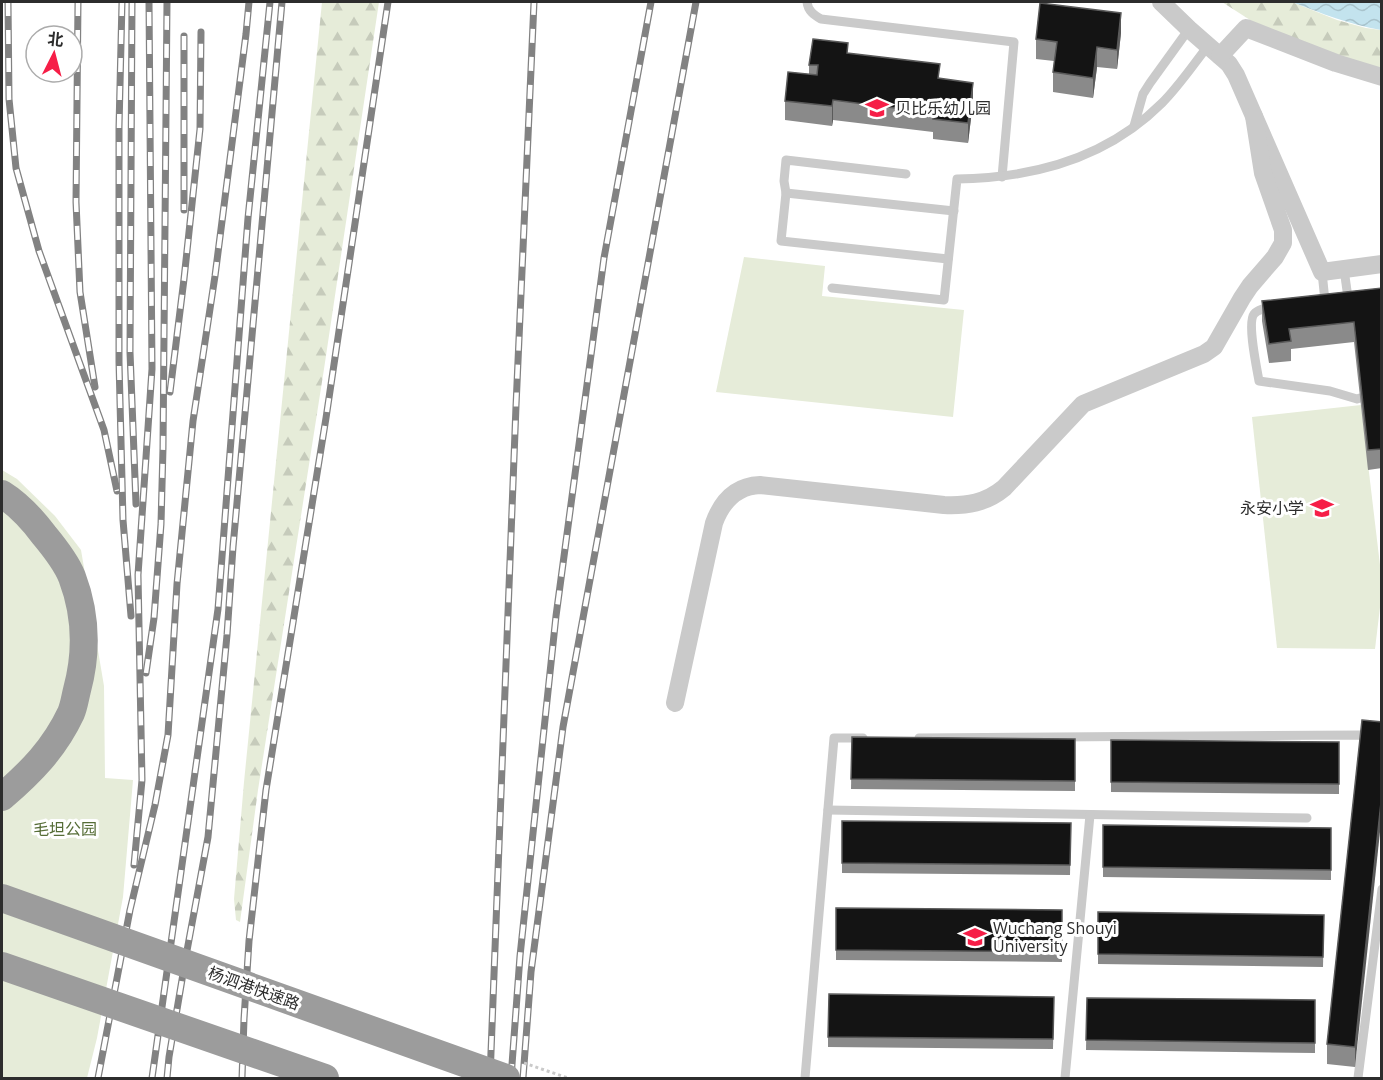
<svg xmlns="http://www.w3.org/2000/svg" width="1383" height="1080" viewBox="0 0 1383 1080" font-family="'Open Sans','Noto Sans SC',sans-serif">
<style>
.green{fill:#e6ecd9}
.forest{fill:url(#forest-firs)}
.water{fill:url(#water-waves)}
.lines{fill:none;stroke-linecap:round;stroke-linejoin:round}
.service{stroke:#cacaca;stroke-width:9}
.minor{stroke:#cacaca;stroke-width:18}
.trunk{stroke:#9c9c9c;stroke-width:28}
.rail-casing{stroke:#828282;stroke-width:7}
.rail{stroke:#fff;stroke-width:4.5;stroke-dasharray:14;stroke-linecap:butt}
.path-bridge{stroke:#cacaca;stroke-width:3;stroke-dasharray:3 3;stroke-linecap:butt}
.trunk-bridge{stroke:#9c9c9c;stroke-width:28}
.wall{fill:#8a8a8a}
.shaded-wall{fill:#5a5a5a}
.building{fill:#141414;stroke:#5a5a5a;stroke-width:1.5}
.labels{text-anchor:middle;stroke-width:6;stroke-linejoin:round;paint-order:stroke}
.poi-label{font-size:16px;fill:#2d2d2d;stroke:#fff;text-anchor:start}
.park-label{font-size:16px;fill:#566d37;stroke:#fff}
.street-label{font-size:16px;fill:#2d2d2d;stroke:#fff}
</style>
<defs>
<pattern id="forest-firs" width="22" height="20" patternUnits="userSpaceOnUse" patternTransform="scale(1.5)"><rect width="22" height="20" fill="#e6ecd9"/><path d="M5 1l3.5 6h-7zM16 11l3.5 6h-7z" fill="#c6cbbb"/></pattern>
<pattern id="water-waves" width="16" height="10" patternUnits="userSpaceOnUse" patternTransform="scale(1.5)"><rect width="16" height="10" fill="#c3e3ee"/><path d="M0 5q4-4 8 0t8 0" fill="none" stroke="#a8c3cc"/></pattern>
</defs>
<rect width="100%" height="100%" fill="#fff"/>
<g class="green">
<path d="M744,257L825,266L822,296L964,310L953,417L716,392Z"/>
<path d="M1361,405L1382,582L1381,599L1375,649L1277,648L1252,417Z"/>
<path d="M2,470L17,479L55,516L81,550L104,686L105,778L133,780L123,897L97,1038L87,1078H2Z"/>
</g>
<g class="forest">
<path d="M322,2H379L324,369L258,790L240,922L236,920L234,899L244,782Z"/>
<path d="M1222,2H1292L1337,20L1366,28L1381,30V68L1338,57L1261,27Z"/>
</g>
<path class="water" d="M1292,2H1381V30C1350,25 1321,13 1292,2Z"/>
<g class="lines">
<g class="service">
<path d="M807,2C808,11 814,15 821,19L1014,42L1002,177"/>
<path d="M1134,126L1143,94L1150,83L1189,29"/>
<path d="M786,193L784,181L786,160L906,174"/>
<path d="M948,259L781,241L786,193L954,211"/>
<path d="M1344,269L1348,298"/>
<path d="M1322,272L1325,301"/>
<path d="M832,288L944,300L957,179C1033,178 1107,158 1162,103C1179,86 1193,65 1208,46"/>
<path d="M1272,307C1266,308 1258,309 1254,314C1247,323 1257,369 1259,381L1330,391L1357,399L1360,398"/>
<path d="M919,738L1361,735L1382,736"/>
<path d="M828,810L1307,818"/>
<path d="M805,1078L834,738H863"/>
<path d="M1065,1078L1090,815"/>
<path d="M1358,1078L1382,889"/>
</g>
<g class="minor">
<path d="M1161,2L1189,29L1229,64L1236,75L1322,272L1382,264"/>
<path d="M1220,56L1246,28L1336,63L1382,77"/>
<path d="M675,703L714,523C722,501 736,486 760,485L944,505C967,506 986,503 1004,488L1083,404L1204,354L1214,347L1242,298L1250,286L1275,257L1283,243V230L1263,173L1254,116"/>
</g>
<path class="trunk" d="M2,494C18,504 32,519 44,535C54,547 66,562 72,577C86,614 87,653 77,690C75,698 74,706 71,713C54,749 31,772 2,797"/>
<g class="rail-casing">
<g id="rail">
<path d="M8,2L9,99L16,168L39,251L104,430L117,491"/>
<path d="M78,2L76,202L80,292L95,387"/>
<path d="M122,2L119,127V362L123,520L131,616"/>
<path d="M132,2L130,352L136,504"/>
<path d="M184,36V210"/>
<path d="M170,392L184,279L200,129L201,32"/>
<path d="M146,673L154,618L161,524L163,448L167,2"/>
<path d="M134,865L142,780L138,575L152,369L149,2"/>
<path d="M98,1078L130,910L155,805L168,735L177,584L193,421L215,276L246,34L249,2"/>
<path d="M152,1078L218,609L248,218L270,2"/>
<path d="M167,1078L169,1057L186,956L208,837L227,635L233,547L282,2"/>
<path d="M242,1078L244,1019L249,941L266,790L326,418L388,2"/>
<path d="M490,1078L516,406L534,2"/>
<path d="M511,1078L520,956L556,616L604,258L651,2"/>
<path d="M523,1078L531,972L563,727L696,2"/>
</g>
</g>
<use href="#rail" class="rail"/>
<path class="path-bridge" d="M524,1063L568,1078"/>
<g class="trunk-bridge">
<path d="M2,898L506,1078"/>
<path d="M2,966L325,1078"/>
</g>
</g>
<g class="wall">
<path d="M1121,33L1117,69L1097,67L1093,98L1053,92V72L1054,61L1036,59V39Z"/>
<path d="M848,53L940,78L973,102L968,143L933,139V132L833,120L832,126L785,120V101L809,74V65Z"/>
<path d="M1382,288V468L1368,470L1354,342L1291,349V361L1269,363L1262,321V301Z"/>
<path d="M1362,720L1355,1067L1327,1064V1044Z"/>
<path d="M852,737L1075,739V791L851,789Z"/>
<path d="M1339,742V794L1111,792V782Z"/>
<path d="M842,821L1071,823L1070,875L842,873Z"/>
<path d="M1103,825L1331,828V880L1103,877Z"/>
<path d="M836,908L1062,910V962L836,960Z"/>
<path d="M1098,912L1324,915L1323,967L1098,964Z"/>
<path d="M1054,997L1053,1049L828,1047V1037Z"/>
<path d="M1087,998L1315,1000V1053L1086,1050Z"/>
</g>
<g class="shaded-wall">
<path d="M1121,13V33L1117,69V50Z"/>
<path d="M1097,47V67L1093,98V78Z"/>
<path d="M973,83V102L968,143V123Z"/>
<path d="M833,100V120L832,126V106Z"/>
<path d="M1382,793V813L1355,1067V1047Z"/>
</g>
<g class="building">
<path d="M1040,3L1121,13L1117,50L1097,47L1093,78L1053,72L1057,42L1036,39Z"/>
<path d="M813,39L848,43L847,53L940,64L938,78L973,83L968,123L933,119L934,113L833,100L832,106L785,101L788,72L817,75L818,65H809Z"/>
<path d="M1382,288V449L1368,450L1354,322L1289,329L1291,341L1269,344L1262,301Z"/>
<path d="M1362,720L1382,722V793L1355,1047L1327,1044Z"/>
<path d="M852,737L1075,739V781L851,779Z"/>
<path d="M1111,740L1339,742V784L1111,782Z"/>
<path d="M842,821L1071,823L1070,865L842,863Z"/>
<path d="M1103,825L1331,828V870L1103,867Z"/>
<path d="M836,908L1062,910V952L836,950Z"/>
<path d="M1098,912L1324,915L1323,957L1098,954Z"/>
<path d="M829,994L1054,997L1053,1039L828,1037Z"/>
<path d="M1087,998L1315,1000V1043L1086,1040Z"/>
</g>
<defs>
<g id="school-bare" transform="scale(1.8)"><path d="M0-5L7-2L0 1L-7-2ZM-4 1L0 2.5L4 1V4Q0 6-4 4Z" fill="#f61e47" stroke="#fff" stroke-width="2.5" paint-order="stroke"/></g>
<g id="university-bare" transform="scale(1.8)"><path d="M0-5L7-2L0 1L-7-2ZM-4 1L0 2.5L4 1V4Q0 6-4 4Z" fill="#f61e47" stroke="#fff" stroke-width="2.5" paint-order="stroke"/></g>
</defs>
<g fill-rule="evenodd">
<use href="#school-bare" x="877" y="108"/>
<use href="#school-bare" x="1322" y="508"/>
<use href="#university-bare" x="975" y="937"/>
</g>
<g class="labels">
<g class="poi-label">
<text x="895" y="114">贝比乐幼儿园</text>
<text x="1304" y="514" text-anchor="end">永安小学</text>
<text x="993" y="934">Wuchang Shouyi<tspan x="993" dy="18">University</tspan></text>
</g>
<g class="park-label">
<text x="65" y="835">毛坦公园</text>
</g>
<g class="street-label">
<text transform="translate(254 988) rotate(20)" y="6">杨泗港快速路</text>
</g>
</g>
<rect width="1383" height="1080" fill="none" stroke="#2d2d2d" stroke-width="6"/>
<g transform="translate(54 54) rotate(6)"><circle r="28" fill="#ffffff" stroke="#ababab" stroke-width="1.5"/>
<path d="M0-4.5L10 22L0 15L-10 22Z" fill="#f61e47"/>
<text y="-9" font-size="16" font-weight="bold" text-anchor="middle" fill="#2d2d2d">北</text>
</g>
</svg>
